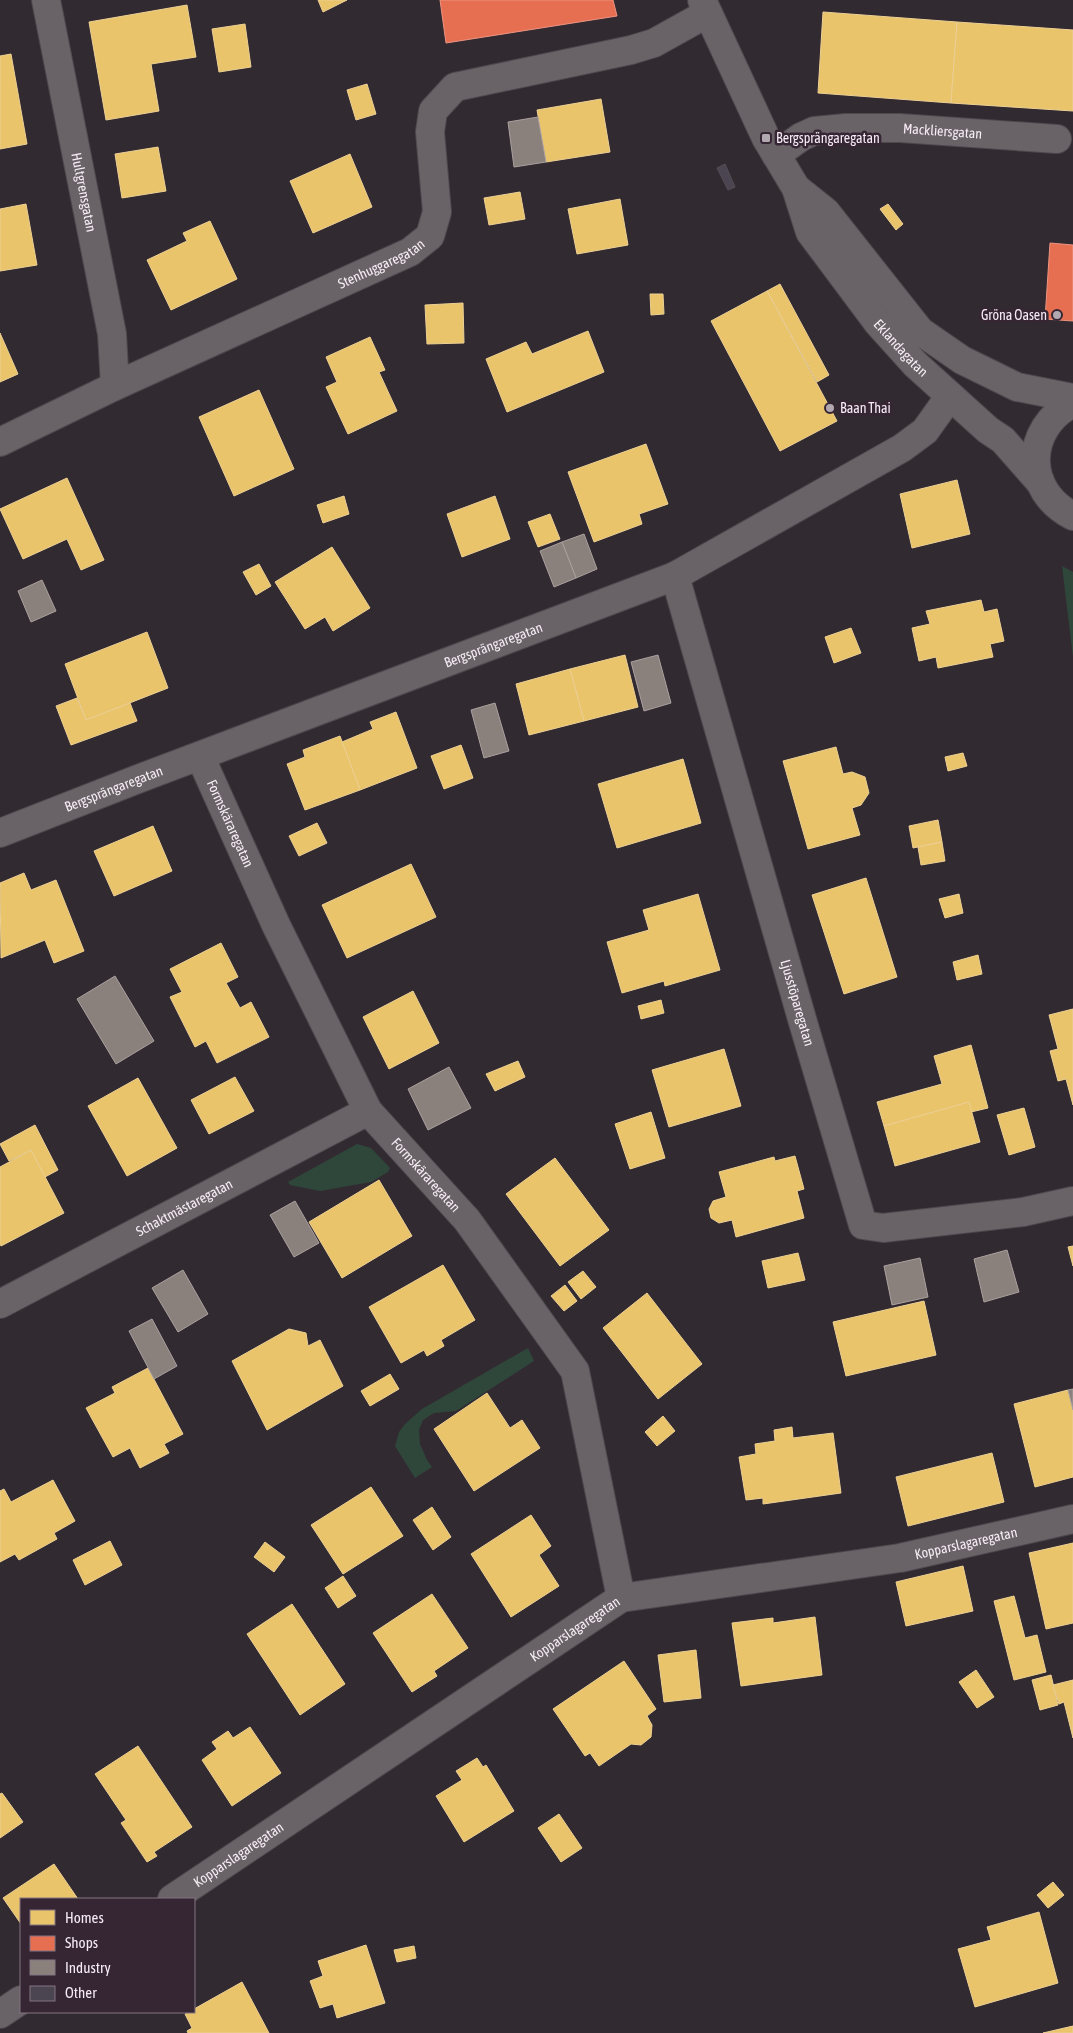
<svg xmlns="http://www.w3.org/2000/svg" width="1073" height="2033" viewBox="0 0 1073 2033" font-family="'Asap Condensed',sans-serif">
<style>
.green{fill:#2f473b}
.homes{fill:#e9c46a;stroke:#edd094}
.shops{fill:#e76f51;stroke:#ec9482}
.industry{fill:#8a817c;stroke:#aba1a0}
.building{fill:#4a4550;stroke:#544f56}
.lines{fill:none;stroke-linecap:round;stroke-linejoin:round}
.minor-casing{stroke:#4e474d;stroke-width:30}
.tertiary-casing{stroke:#4e474d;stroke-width:30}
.minor{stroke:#696368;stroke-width:28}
.tertiary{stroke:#696368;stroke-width:28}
.poi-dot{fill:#b2a8b0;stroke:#362634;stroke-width:2}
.labels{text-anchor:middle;stroke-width:5;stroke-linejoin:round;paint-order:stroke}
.street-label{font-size:14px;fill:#f7ecf5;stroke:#362634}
.poi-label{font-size:14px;fill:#f7ecf5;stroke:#362634;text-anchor:start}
</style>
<rect width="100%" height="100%" fill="#322a31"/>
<g class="green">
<path d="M1062,566L1073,572V657Z"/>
<path d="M357,1144L371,1148L390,1168L388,1172L371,1182L320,1191L290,1185L288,1182Z"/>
<path d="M528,1348L534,1361L456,1411L434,1413L423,1420L419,1430L420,1444L427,1460L432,1467L415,1478L395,1446L399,1432L405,1424L422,1409Z"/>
</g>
<g class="homes">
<path d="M318,0H347L323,12Z"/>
<path d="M187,5L196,57L151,64L159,111L106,120L89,22Z"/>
<path d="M823,12L957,22L951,103L818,93Z"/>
<path d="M957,22L1073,30V111L951,103Z"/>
<path d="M245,24L251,67L219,72L212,29Z"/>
<path d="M11,54L27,144L0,149V56Z"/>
<path d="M367,84L376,114L356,120L347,90Z"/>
<path d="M601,99L610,152L546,162L537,110Z"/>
<path d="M158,147L166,191L122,198L115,154Z"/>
<path d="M350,154L372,207L313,233L290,181Z"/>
<path d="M520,192L525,219L489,225L484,198Z"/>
<path d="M620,199L628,245L577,254L568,209Z"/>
<path d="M26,204L37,265L0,271V209Z"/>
<path d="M888,204L903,224L896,230L880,209Z"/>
<path d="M210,221L237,279L171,310L147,260L187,241L183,233Z"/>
<path d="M780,284L829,375L817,382L767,291Z"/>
<path d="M767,291L837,421L780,451L711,321Z"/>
<path d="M650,294H663L664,314L651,315Z"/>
<path d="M463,303L464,343L427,344L425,305Z"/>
<path d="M588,331L604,372L507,412L486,359L526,342L532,354Z"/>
<path d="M0,333L18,374L0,382Z"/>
<path d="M370,337L385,370L379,372L397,411L348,434L326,387L337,382L326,357Z"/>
<path d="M259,390L294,469L234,496L199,417Z"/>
<path d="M646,444L668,504L639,514L642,524L594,542L568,472Z"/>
<path d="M67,478L104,560L81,570L67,539L23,559L0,509Z"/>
<path d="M957,480L970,534L912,548L900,494Z"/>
<path d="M344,496L349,514L323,523L317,505Z"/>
<path d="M495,496L510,539L462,557L447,514Z"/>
<path d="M550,514L560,539L538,547L528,522Z"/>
<path d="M332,547L370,608L333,631L325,617L305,629L275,582Z"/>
<path d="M259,564L271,586L256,595L243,572Z"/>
<path d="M981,600L984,612L997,609L1004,641L990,644L993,657L938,668L936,657L919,661L912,628L930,624L926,611Z"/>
<path d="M851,628L861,653L834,663L825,637Z"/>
<path d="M147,632L168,688L86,720L65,664Z"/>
<path d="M625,655L638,707L584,721L570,669Z"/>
<path d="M570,669L584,721L529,735L516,684Z"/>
<path d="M77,698L86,720L130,703L137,721L71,745L56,706Z"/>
<path d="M396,712L417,768L360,790L342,742L373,729L370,722Z"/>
<path d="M340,736L360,790L305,810L287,764L305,757L303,750Z"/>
<path d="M461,745L473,778L444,789L431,756Z"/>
<path d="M836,747L843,774L852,772L865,777L869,793L861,805L852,808L860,835L808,849L783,761Z"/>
<path d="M963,753L967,766L948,771L945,757Z"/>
<path d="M683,759L701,823L617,848L598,784Z"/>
<path d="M938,820L942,842L913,848L909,826Z"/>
<path d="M317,823L327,843L299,856L289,836Z"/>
<path d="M153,826L172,871L114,896L94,851Z"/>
<path d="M942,842L945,861L921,865L918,847Z"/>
<path d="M411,864L436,917L347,958L322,905Z"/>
<path d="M24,873L31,890L56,880L84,951L54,963L45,940L1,958L0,883Z"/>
<path d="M866,878L897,977L844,994L812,895Z"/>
<path d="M698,894L720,970L665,986L664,981L622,993L607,942L649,930L643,910Z"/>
<path d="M959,894L963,913L945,918L939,899Z"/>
<path d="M221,943L238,977L226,983L240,1008L251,1002L269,1037L217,1063L206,1041L195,1047L170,997L182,992L170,969Z"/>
<path d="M978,955L982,974L957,980L953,962Z"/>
<path d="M413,991L439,1043L389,1069L363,1017Z"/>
<path d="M661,1000L664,1013L641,1019L638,1006Z"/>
<path d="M1073,1009V1105L1066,1079L1058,1081L1050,1051L1058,1049L1049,1015Z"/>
<path d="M971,1045L988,1108L971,1112L969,1102L884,1126L877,1102L942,1084L934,1056Z"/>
<path d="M724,1049L741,1106L669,1127L652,1070Z"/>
<path d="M518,1061L525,1077L495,1091L486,1074Z"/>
<path d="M235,1077L254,1111L209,1134L191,1100Z"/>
<path d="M138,1078L177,1148L127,1176L88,1106Z"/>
<path d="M969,1102L980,1142L895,1166L884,1126Z"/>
<path d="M1024,1108L1035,1147L1009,1155L997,1115Z"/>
<path d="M651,1112L665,1158L630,1169L615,1124Z"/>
<path d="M35,1125L58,1170L45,1177L31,1150L9,1161L0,1144Z"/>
<path d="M31,1150L64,1213L1,1246L0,1244V1167Z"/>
<path d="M795,1156L804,1189L797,1191L804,1218L736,1237L732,1220L719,1223L711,1218L709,1209L713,1201L726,1197L719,1172L774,1157L775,1161Z"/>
<path d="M555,1158L609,1230L560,1266L506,1194Z"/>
<path d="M379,1180L412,1236L342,1278L309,1222Z"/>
<path d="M1073,1246V1266L1068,1247Z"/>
<path d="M798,1253L805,1280L768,1288L762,1261Z"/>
<path d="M443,1265L475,1320L441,1340L444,1346L427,1356L424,1350L401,1363L369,1307Z"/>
<path d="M583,1271L596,1287L581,1299L568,1282Z"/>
<path d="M565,1285L577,1301L564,1311L551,1296Z"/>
<path d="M647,1293L702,1364L658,1399L603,1328Z"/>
<path d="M924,1301L936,1355L846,1376L833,1322Z"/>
<path d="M289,1329L306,1333L308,1346L320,1340L343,1386L267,1430L232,1361Z"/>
<path d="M148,1368L183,1434L164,1444L169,1453L140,1468L130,1448L113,1457L86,1408L115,1393L112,1387Z"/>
<path d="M390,1374L399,1389L370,1406L361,1391Z"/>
<path d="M1068,1390L1073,1410V1477L1035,1487L1014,1404Z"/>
<path d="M487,1393L510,1428L522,1420L540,1448L474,1491L434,1429Z"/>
<path d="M663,1416L675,1431L657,1446L645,1432Z"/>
<path d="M792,1427L793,1438L833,1433L841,1493L763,1504V1498L746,1500L739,1457L756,1454L755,1444L775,1441L774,1430Z"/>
<path d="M992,1453L1004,1502L908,1526L896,1477Z"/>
<path d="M53,1480L75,1521L54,1533L57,1539L19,1560L15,1554L0,1562V1491L4,1489L11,1502Z"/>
<path d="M371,1487L403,1536L343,1574L311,1525Z"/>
<path d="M432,1507L451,1537L433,1550L413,1520Z"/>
<path d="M531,1515L551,1546L539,1555L559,1586L511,1617L471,1554Z"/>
<path d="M110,1541L122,1565L85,1585L73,1560Z"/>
<path d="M265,1542L285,1557L274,1572L254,1557Z"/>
<path d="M1073,1543V1623L1046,1629L1029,1553Z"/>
<path d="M963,1566L973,1611L906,1626L896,1582Z"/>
<path d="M343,1576L356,1596L338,1608L325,1588Z"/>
<path d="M432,1594L468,1648L434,1671L437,1676L412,1692L373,1633Z"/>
<path d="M1014,1596L1025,1638L1037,1635L1046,1672L1014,1680L994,1601Z"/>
<path d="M292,1604L345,1684L300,1715L247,1634Z"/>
<path d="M815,1617L822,1675L741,1686L732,1623L773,1618V1623Z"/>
<path d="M696,1650L701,1698L664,1702L658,1655Z"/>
<path d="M624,1661L656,1709L647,1716L652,1725L651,1737L641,1745L631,1744L599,1766L590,1753L585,1756L553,1709Z"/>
<path d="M976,1670L994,1697L977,1708L959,1682Z"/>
<path d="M1051,1675L1058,1705L1040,1710L1032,1680Z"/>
<path d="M1073,1680V1738L1064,1702L1059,1704L1053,1685Z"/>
<path d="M250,1727L281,1773L232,1806L202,1760L217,1749L212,1742L228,1731L233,1738Z"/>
<path d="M138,1746L192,1827L154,1852L157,1856L147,1862L121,1823L126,1820L95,1774Z"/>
<path d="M477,1758L483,1767L486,1765L514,1811L464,1842L436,1796L462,1780L456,1771Z"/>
<path d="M2,1793L23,1822L0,1838V1794Z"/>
<path d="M559,1814L582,1848L561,1862L538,1828Z"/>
<path d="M54,1864L78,1899H21V1924L3,1898Z"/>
<path d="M1053,1882L1064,1895L1048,1908L1037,1895Z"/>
<path d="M1039,1912L1058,1983L975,2007L958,1949L991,1940L987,1927Z"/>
<path d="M366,1945L385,2003L337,2018L333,2004L320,2008L310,1981L323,1976L318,1961Z"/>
<path d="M414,1946L416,1958L397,1962L394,1950Z"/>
<path d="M242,1982L269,2033H188L187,2031L192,2028L185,2014L194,2012V2009Z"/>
<path d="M1073,2026V2033H1043Z"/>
</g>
<g class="shops">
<path d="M440,0H613L617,16L446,43Z"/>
<path d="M1050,243L1073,245V321L1045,319Z"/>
</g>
<g class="industry">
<path d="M538,117L546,162L514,167L508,122Z"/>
<path d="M584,534L597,569L576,578L562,542Z"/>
<path d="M562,542L576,578L554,587L540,551Z"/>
<path d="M42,580L56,611L31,622L18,591Z"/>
<path d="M658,655L671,703L644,711L631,662Z"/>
<path d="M495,703L509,751L484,758L471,710Z"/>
<path d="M115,976L154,1041L116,1064L77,999Z"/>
<path d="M449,1067L471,1108L428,1130L408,1089Z"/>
<path d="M295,1201L319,1243L294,1257L270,1215Z"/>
<path d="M1007,1250L1019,1292L984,1302L974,1259Z"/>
<path d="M920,1258L928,1297L892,1305L884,1266Z"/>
<path d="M183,1270L208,1314L178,1332L152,1288Z"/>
<path d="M152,1319L177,1366L154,1379L129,1331Z"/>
<path d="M1073,1389V1410L1068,1390Z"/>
</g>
<path class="building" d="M725,164L735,187L728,190L717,168Z"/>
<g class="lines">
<g class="minor-casing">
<g id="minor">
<path id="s1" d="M46,0L112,334L115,386"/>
<path id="s2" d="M776,155L801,137L814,131L846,128H900L1057,139"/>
<path id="s3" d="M0,442L115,386L410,252L430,236L437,212L430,132L433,111L455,87L631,50L654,43L708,13"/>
<path id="s4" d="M675,576L802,1019L863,1225L883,1228L1023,1212L1073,1201"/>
<path id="s5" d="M200,756L276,925L368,1111L467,1220L575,1371L621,1598"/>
<path id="s6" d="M0,833L138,779L675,576L902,448L925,431L950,396"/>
<path id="s7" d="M0,1304L368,1111"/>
<path id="s8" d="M172,1899L621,1598L900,1558L1073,1519"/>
<path d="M0,2014L21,2000"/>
</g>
</g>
<g class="tertiary-casing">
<g id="tertiary">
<path id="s9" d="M702,0L766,138L796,188L810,232L878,323L915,364L988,430L1003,440L1040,482"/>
<path d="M796,188L826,212L920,331L962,360L1017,387L1073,398"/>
<path d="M1073,403C1024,428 1023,491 1073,516"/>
</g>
</g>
<use href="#minor" class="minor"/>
<use href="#tertiary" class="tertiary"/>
</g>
<g class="poi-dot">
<rect x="761" y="133" width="10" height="10" rx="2.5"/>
<circle cx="1057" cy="315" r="5"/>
<circle cx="830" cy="408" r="5"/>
</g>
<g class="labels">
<g class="street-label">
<text dy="5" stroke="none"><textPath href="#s2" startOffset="174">Mackliersgatan</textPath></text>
<text dy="5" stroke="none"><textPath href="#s1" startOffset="196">Hultgrensgatan</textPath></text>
<text dy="5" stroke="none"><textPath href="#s3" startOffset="421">Stenhuggaregatan</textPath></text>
<text dy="5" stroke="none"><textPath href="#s9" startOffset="404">Eklandagatan</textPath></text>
<text dy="5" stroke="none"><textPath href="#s6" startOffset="528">Bergsprängaregatan</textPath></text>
<text dy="5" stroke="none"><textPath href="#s6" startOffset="122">Bergsprängaregatan</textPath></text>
<text dy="5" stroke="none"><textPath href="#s5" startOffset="74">Formskäraregatan</textPath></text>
<text dy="5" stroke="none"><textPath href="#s4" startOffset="444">Ljusstöparegatan</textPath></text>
<text dy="5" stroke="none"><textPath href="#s5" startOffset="479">Formskäraregatan</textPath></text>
<text dy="5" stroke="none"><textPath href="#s7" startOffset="208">Schaktmästaregatan</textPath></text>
<text dy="5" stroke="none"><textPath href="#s8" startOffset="890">Kopparslagaregatan</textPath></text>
<text dy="5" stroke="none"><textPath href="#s8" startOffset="485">Kopparslagaregatan</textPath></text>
<text dy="5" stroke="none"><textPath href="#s8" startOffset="80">Kopparslagaregatan</textPath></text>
</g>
<g class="poi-label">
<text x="776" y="143">Bergsprängaregatan</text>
<text x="1047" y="320" text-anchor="end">Gröna Oasen</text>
<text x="840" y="413">Baan Thai</text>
</g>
</g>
<rect x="20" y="1898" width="175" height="115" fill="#362634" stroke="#837581"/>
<rect x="30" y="1910" width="25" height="15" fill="#e9c46a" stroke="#837581"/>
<text x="65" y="1923" font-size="15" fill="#f7ecf5">Homes</text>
<rect x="30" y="1936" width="25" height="15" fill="#e76f51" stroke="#837581"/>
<text x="65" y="1948" font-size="15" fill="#f7ecf5">Shops</text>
<rect x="30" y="1960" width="25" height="15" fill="#8a817c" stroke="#837581"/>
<text x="65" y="1973" font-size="15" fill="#f7ecf5">Industry</text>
<rect x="30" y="1986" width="25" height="15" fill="#4a4550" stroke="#837581"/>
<text x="65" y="1998" font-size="15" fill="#f7ecf5">Other</text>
</svg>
